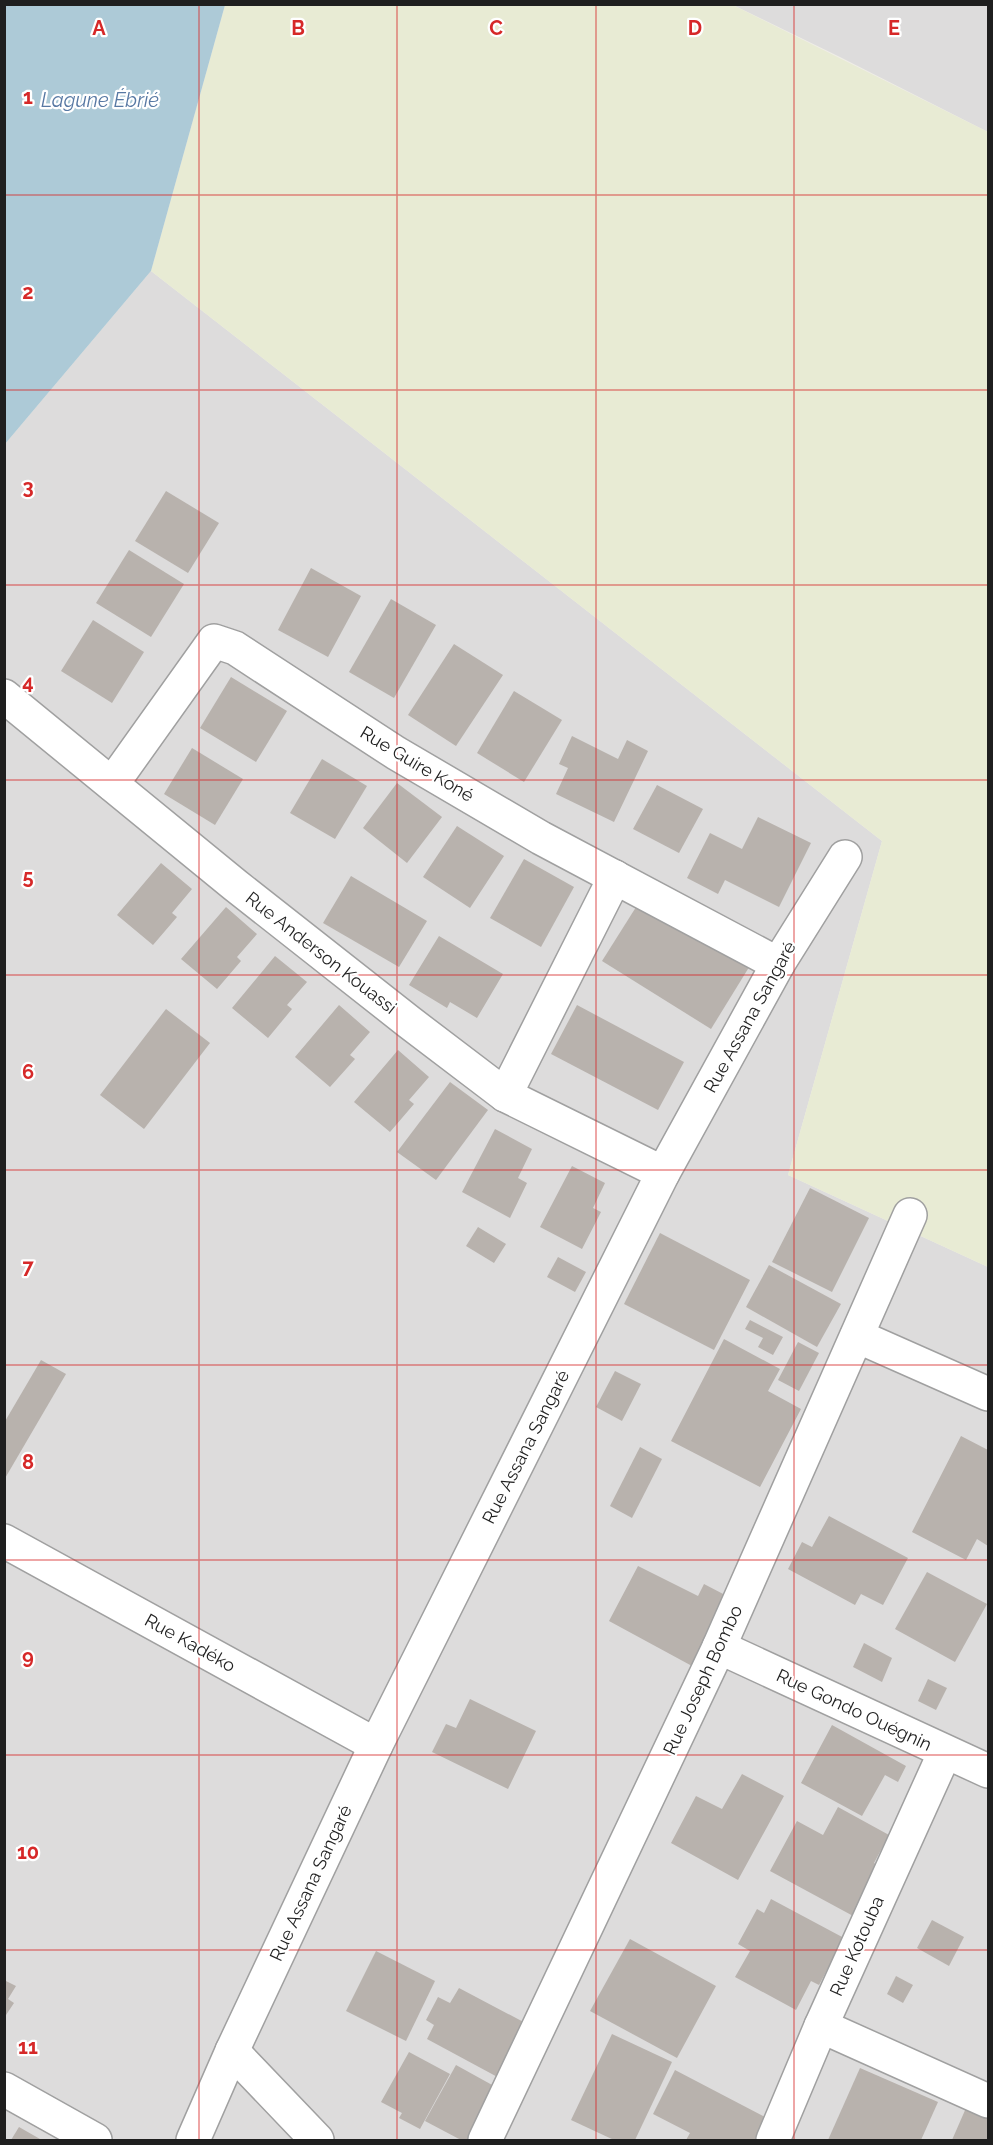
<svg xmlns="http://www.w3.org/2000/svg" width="993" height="2145" viewBox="0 0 993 2145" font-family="Raleway,sans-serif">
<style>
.residential{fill:#dddcdc}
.farmland{fill:#e8ebd4}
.water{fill:#adcad7}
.building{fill:#b8b2ad}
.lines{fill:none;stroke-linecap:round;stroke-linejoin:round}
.minor-casing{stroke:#a0a0a0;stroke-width:36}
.minor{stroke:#fff;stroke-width:33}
.grid{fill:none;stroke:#d62828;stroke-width:1.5;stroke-opacity:0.55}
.labels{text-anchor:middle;stroke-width:4.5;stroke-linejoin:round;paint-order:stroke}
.street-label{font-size:18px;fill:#1f1f1f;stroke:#fff}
.water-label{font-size:20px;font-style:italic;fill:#5778a3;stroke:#fff}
.grid-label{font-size:20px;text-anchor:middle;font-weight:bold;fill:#d62828;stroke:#fff;stroke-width:4.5;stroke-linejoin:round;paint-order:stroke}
</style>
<rect width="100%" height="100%" fill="#efede7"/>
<g class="residential">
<path d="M733,5H988V132L840,57Z"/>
<path d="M151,271L882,841L788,1175L988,1267V2140H5V444Z"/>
</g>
<path class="farmland" d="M225,5H733L988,132V1267L788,1175L882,841L151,271Z"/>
<path class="water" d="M5,4L225,5L151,271L5,444Z"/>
<g class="building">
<path d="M166,491L219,523L188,573L135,541Z"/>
<path d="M129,550L184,584L151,637L96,603Z"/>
<path d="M311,568L361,596L328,657L278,630Z"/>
<path d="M391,599L436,625L394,698L349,672Z"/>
<path d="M93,620L144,652L112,703L61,671Z"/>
<path d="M454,644L503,675L456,746L408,715Z"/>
<path d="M231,677L287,711L256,762L200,728Z"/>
<path d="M514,691L562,720L524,782L477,753Z"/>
<path d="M572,736L618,759L627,740L648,751L614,822L556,794L568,768L559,764Z"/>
<path d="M192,748L243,779L215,825L164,794Z"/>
<path d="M322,759L367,786L335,839L290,813Z"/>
<path d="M397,783L442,817L407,863L363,828Z"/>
<path d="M657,785L703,809L679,853L633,829Z"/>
<path d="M758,817L811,843L779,907L725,880L718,894L687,878L710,833L742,849Z"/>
<path d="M457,826L504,856L470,908L423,877Z"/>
<path d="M524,859L574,887L541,947L490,918Z"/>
<path d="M161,863L192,889L172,913L177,917L153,945L117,915Z"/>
<path d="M351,876L427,921L399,967L323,923Z"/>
<path d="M643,896L751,964L711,1029L602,961Z"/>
<path d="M226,907L257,934L237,957L241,961L217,989L181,959Z"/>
<path d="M439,936L503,974L477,1018L450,1002L447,1008L409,985Z"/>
<path d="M275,956L307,982L287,1005L292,1009L268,1038L232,1008Z"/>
<path d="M339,1005L370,1032L350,1055L355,1059L330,1087L295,1057Z"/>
<path d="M577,1005L684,1062L658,1110L551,1054Z"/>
<path d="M166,1009L210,1043L144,1129L100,1095Z"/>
<path d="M398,1050L429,1077L409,1100L414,1104L390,1132L354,1102Z"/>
<path d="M450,1082L488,1110L436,1180L397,1152Z"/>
<path d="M495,1129L532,1149L518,1178L527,1183L510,1218L462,1192Z"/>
<path d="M572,1166L605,1183L593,1208L601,1212L582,1249L540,1227Z"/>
<path d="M810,1188L869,1218L832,1292L772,1262Z"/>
<path d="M478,1227L506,1244L494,1263L466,1246Z"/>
<path d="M660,1233L750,1280L714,1350L624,1304Z"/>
<path d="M558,1257L586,1272L575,1292L547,1277Z"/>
<path d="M769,1265L841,1304L817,1347L746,1307Z"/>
<path d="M750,1320L783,1337L773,1355L758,1347L763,1338L745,1329Z"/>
<path d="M724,1339L780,1369L768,1391L801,1409L760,1487L671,1441Z"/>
<path d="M798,1342L819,1353L799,1391L778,1380Z"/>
<path d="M41,1360L66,1374L4,1480V1423Z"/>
<path d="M615,1371L641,1384L622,1421L596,1407Z"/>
<path d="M961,1436L988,1450V1546L977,1539L966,1560L912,1532Z"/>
<path d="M640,1447L662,1459L632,1518L610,1506Z"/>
<path d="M829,1516L908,1558L883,1605L861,1594L855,1605L788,1569L802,1542L812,1547Z"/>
<path d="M638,1566L698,1596L704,1584L727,1596L692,1666L609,1621Z"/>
<path d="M927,1572L987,1604L955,1662L895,1629Z"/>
<path d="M864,1643L892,1658L882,1682L853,1667Z"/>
<path d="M928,1679L947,1688L936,1710L918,1701Z"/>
<path d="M470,1699L536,1731L508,1789L432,1752L446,1724L456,1728Z"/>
<path d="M832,1725L906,1766L898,1782L885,1775L862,1816L801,1783Z"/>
<path d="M742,1774L784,1796L738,1880L671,1843L696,1796L722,1809Z"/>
<path d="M838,1807L889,1835L874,1863L882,1868L855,1917L770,1871L797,1821L823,1835Z"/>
<path d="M771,1899L844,1938L819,1985L811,1981L796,2010L735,1977L750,1951L738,1944L757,1909L764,1913Z"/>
<path d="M932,1920L964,1937L949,1966L917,1948Z"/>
<path d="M630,1939L716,1986L677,2058L590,2011Z"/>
<path d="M376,1951L435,1981L406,2041L346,2011Z"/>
<path d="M896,1976L913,1985L903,2003L887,1994Z"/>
<path d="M4,1980L16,1986L8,1999L14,2003L4,2018Z"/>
<path d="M459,1988L531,2026L503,2080L427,2039L434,2025L426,2020L438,1997L450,2003Z"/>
<path d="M612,2034L672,2062L635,2140H614L571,2120Z"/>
<path d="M409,2052L450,2074L420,2129L399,2118L402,2113L381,2102Z"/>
<path d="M456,2065L503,2091L476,2140H461L425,2121Z"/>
<path d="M860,2068L938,2102L921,2140H828Z"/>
<path d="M675,2070L767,2118L755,2140H686L690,2133L653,2114Z"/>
<path d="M966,2108L988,2117V2140H952Z"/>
<path d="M19,2127L40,2139L39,2140H11Z"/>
</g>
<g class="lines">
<g class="minor-casing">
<g id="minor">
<path d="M4,696L235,885L409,1022L505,1095L663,1173"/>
<path d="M112,784L214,641L235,648L396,753L541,838L778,964"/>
<path d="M505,1095L615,877"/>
<path d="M857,1336L988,1394"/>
<path d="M4,1541L376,1745"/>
<path d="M719,1647L988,1771"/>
<path d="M821,2026L988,2101"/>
<path d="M232,2051L317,2140"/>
<path d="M4,2089L95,2140"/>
<path d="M193,2140L232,2051L376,1745L663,1173L778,964L845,857"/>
<path d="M485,2140L719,1647L910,1215"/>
<path d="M773,2140L821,2026L945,1752"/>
</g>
</g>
<use href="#minor" class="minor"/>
</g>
<path class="grid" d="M199,4V2140M397,4V2140M596,4V2140M794,4V2140M4,195H988M4,390H988M4,585H988M4,780H988M4,975H988M4,1170H988M4,1365H988M4,1560H988M4,1755H988M4,1950H988"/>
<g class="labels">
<g class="street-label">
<text transform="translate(417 764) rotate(31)" y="6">Rue Guire Koné</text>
<text transform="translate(321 953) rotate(38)" y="6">Rue Anderson Kouassi</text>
<text transform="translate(750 1017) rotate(-61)" y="6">Rue Assana Sangaré</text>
<text transform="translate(526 1447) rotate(-63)" y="6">Rue Assana Sangaré</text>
<text transform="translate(190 1643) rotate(29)" y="6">Rue Kadéko</text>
<text transform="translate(703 1680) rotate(-65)" y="6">Rue Joseph Bombo</text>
<text transform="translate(854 1710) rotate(25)" y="6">Rue Gondo Ouégnin</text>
<text transform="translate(311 1883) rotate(-65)" y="6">Rue Assana Sangaré</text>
<text transform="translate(857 1946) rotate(-66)" y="6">Rue Kotouba</text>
</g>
<g class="water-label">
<text x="100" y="107">Lagune Ébrié</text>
</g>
</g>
<g class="grid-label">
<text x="99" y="35">A</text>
<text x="298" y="35">B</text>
<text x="496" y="35">C</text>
<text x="695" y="35">D</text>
<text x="894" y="35">E</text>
<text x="28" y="104">1</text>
<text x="28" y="299">2</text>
<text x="28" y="494">3</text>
<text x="28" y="689">4</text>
<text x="28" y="884">5</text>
<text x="28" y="1079">6</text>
<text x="28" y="1274">7</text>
<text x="28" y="1469">8</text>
<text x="28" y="1664">9</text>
<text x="28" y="1859">10</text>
<text x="28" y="2054">11</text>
</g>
<rect width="993" height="2145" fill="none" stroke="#1f1f1f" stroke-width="12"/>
</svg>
